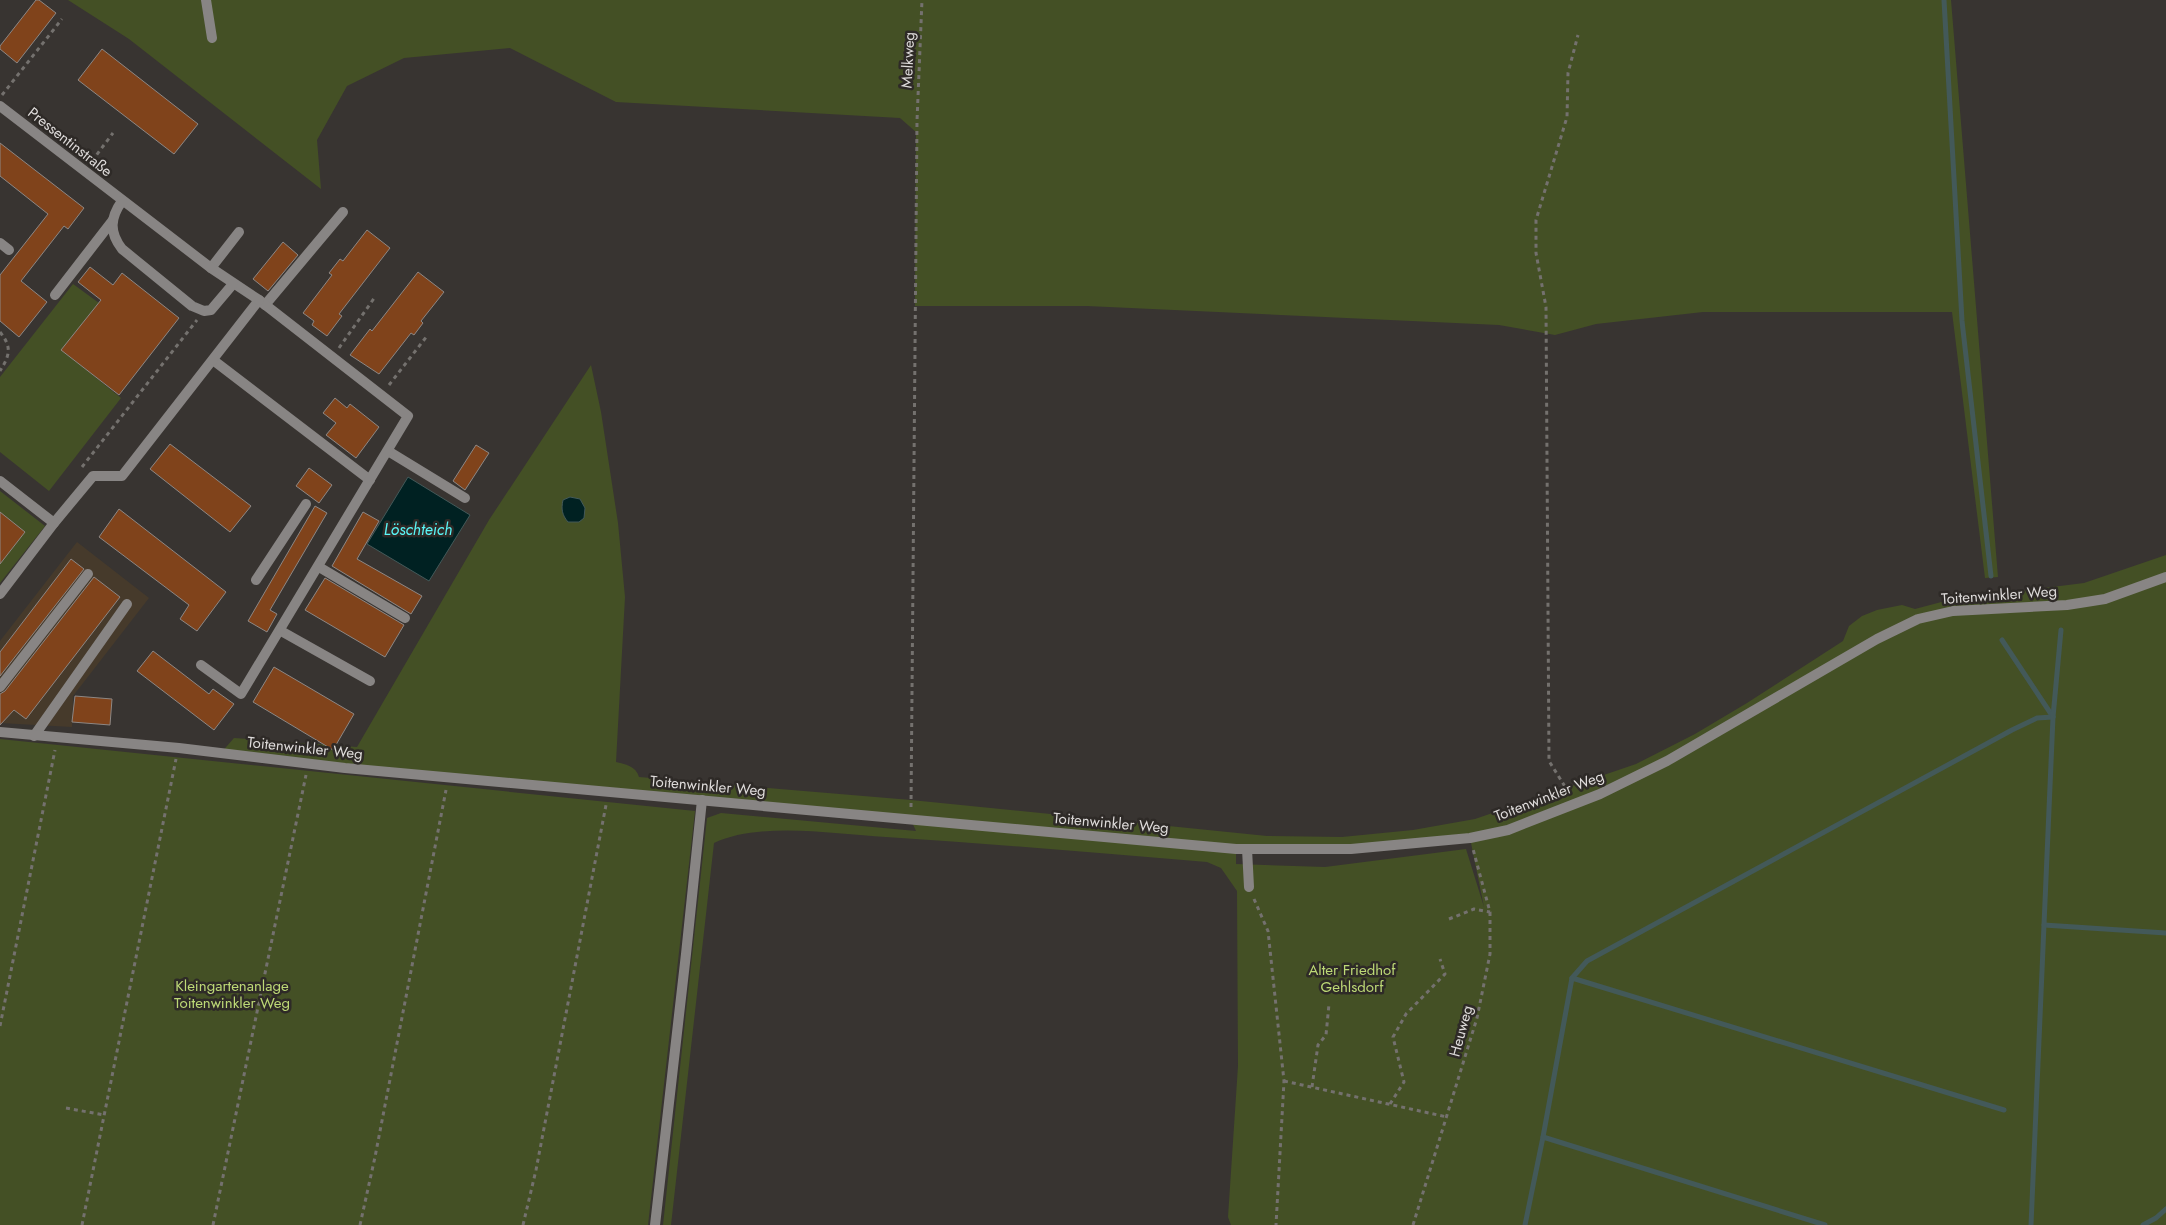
<svg xmlns="http://www.w3.org/2000/svg" width="2166" height="1225" viewBox="0 0 2166 1225" font-family="Jost,sans-serif">
<style>
.industrial{fill:#463a2b}
.green{fill:#445025;fill-rule:evenodd}
.water{fill:#002122;stroke:#435959}
.lines{fill:none;stroke-linecap:round;stroke-linejoin:round}
.stream{stroke:#435959;stroke-width:5}
.building{fill:#80431b;stroke:#8d8784}
.path{stroke:#74716e;stroke-width:3;stroke-dasharray:4 4;stroke-linecap:butt}
.lane{stroke:#888584;stroke-width:10}
.street{stroke:#888584;stroke-width:10}
.labels{text-anchor:middle;stroke-width:5;stroke-linejoin:round;paint-order:stroke}
.street-label{font-size:15px;fill:#dedbda;stroke:#2e2a27}
.park-label{font-size:15px;fill:#bdd976;stroke:#2e2a27}
.water-label{font-size:16px;font-style:italic;fill:#59f6f7;stroke:#2e2a27}
</style>
<rect width="100%" height="100%" fill="#383431"/>
<path class="industrial" d="M77,542L149,598L73,696L72,727L0,723V641Z"/>
<g class="green">
<path d="M68,0H1951L1998,577L1985,578L1952,312H1703L1596,324L1555,335L1499,325L1087,306H915L916,132L900,118L616,102L510,48L404,58L347,86L317,140L321,189L129,39Z"/>
<path d="M73,284L99,303L62,350L121,398L49,491L0,452V377Z"/>
<path d="M591,365L601,412L618,523L625,597L616,762C625,764 636,766 639,777L911,800L1267,836L1342,837L1413,830L1475,819L1636,764L1695,734L1747,703L1843,641L1849,626L1862,616L1877,610L1902,605L1915,609L1949,600L2084,583L2166,555V1225H1231L1228,1217L1238,1066L1237,891L1221,868L1207,862C1100,853 993,844 886,837C835,834 760,821 714,843L671,1225H663L707,818L721,813L916,831L911,820L220,754L234,738L357,747L489,520ZM1470,838L1484,907L1466,849L1325,867L1236,864V849H1351Z"/>
<path d="M0,491L45,526L0,583Z"/>
<path d="M0,739L695,811L648,1225H0Z"/>
</g>
<g class="water">
<path d="M408,477L470,515L429,581L367,544Z"/>
<path d="M570,497L580,499L585,508L584,518L579,522H568C562,515 561,509 563,500Z"/>
</g>
<g class="lines">
<g class="stream">
<path d="M1944,0L1962,321L1991,576"/>
<path d="M2002,640L2053,717"/>
<path d="M2044,925L2166,933"/>
<path d="M1572,978L1587,961L2012,730L2037,718L2053,717"/>
<path d="M1543,1137L1572,978L2004,1110"/>
<path d="M1525,1225L1543,1137L1825,1225"/>
<path d="M2031,1225L2053,717L2061,630"/>
<path d="M2143,1225L2156,1218L2166,1209"/>
</g>
</g>
<g class="building">
<path d="M36,0H39L56,13L17,63L0,49V46Z"/>
<path d="M102,49L198,124L174,154L78,80Z"/>
<path d="M0,143L84,208L68,229L64,226L21,281L47,302L19,337L0,321V275L48,214L0,176Z"/>
<path d="M367,230L390,248L339,314L342,316L327,336L312,325L314,321L303,313L332,275L329,273L340,259L343,261Z"/>
<path d="M283,242L298,255L268,291L253,279Z"/>
<path d="M90,267L113,285L122,273L179,318L119,395L61,350L101,300L78,282Z"/>
<path d="M418,272L444,292L421,321L423,323L414,335L411,333L379,374L350,355L370,329L372,331Z"/>
<path d="M335,398L347,408L350,404L379,427L356,458L326,435L336,423L323,413Z"/>
<path d="M170,444L251,506L230,532L150,469Z"/>
<path d="M476,445L489,453L465,490L453,481Z"/>
<path d="M309,468L332,485L319,503L296,486Z"/>
<path d="M315,506L327,513L270,610L277,614L267,632L248,621Z"/>
<path d="M119,509L226,592L197,631L180,619L189,605L99,537Z"/>
<path d="M0,512L25,532L0,564Z"/>
<path d="M363,512L379,521L357,559L422,596L411,614L332,566Z"/>
<path d="M71,559L84,569L0,676V652Z"/>
<path d="M94,577L120,597L26,719L14,710L0,725V694L5,691Z"/>
<path d="M325,578L404,625L385,657L305,610Z"/>
<path d="M153,651L209,694L213,689L234,704L214,730L137,671Z"/>
<path d="M274,667L354,714L333,750L253,702Z"/>
<path d="M75,696L112,699L110,725L72,722Z"/>
</g>
<g class="lines">
<g class="path">
<path d="M2,95L62,19"/>
<path d="M92,161L113,133"/>
<path d="M0,332C12,347 10,355 0,371"/>
<path d="M339,348L375,297"/>
<path d="M389,385L427,336"/>
<path d="M82,467L197,320"/>
<path d="M1569,793L1549,761L1546,307L1536,253V220L1567,117L1568,73L1578,35"/>
<path d="M911,807L917,121L922,0"/>
<path d="M1254,899L1268,931L1284,1081L1276,1225"/>
<path d="M1449,919L1474,909L1490,912"/>
<path d="M0,1026L55,750"/>
<path d="M1284,1081L1447,1117"/>
<path d="M1312,1087L1318,1045L1326,1035L1329,1004"/>
<path d="M1390,1104L1404,1082L1393,1037L1406,1014L1445,974L1440,959"/>
<path d="M66,1108L104,1115"/>
<path d="M82,1225L176,759"/>
<path d="M213,1225L306,775"/>
<path d="M360,1225L375,1157L446,790"/>
<path d="M523,1225L536,1170L606,805"/>
<path d="M1413,1225L1477,1018L1490,954V912L1473,849"/>
</g>
<g class="lane">
<path d="M206,0L212,38"/>
<path d="M211,268L239,232"/>
<path d="M55,295L113,220"/>
<path d="M265,305L343,212"/>
<path d="M213,360L370,480"/>
<path d="M388,451L465,498"/>
<path d="M54,523L93,476H122L259,300L408,416L241,694L201,665"/>
<path d="M319,567L405,618"/>
<path d="M256,580L306,504"/>
<path d="M281,631L370,681"/>
<path d="M0,687L88,574"/>
<path d="M34,736L127,604"/>
<path d="M1247,849L1249,887"/>
<path d="M655,1225L686,954L702,800"/>
</g>
<g class="street">
<path d="M0,106L211,268L259,300"/>
<path d="M122,201C110,218 109,232 122,249L192,306L204,311L211,310L233,284"/>
<path d="M0,243L9,250"/>
<path d="M0,481L54,523L0,594"/>
<path d="M0,732L179,748L345,768L1236,849H1351L1470,838L1508,830L1600,794L1667,761L1877,639L1918,619L1953,611L2067,605L2105,599L2166,577"/>
</g>
</g>
<g class="labels">
<g class="street-label">
<text transform="translate(908 60) rotate(-87)" y="5">Melkweg</text>
<text transform="translate(70 142) rotate(38)" y="5">Pressentinstraße</text>
<text transform="translate(1999 595) rotate(-4)" y="5">Toitenwinkler Weg</text>
<text transform="translate(305 748) rotate(6)" y="5">Toitenwinkler Weg</text>
<text transform="translate(708 786) rotate(5)" y="5">Toitenwinkler Weg</text>
<text transform="translate(1549 796) rotate(-21)" y="5">Toitenwinkler Weg</text>
<text transform="translate(1111 823) rotate(5)" y="5">Toitenwinkler Weg</text>
<text transform="translate(1461 1031) rotate(-75)" y="5">Heuweg</text>
</g>
<g class="park-label">
<text x="1352" y="975">Alter Friedhof<tspan x="1352" dy="17">Gehlsdorf</tspan></text>
<text x="232" y="991">Kleingartenanlage<tspan x="232" dy="17">Toitenwinkler Weg</tspan></text>
</g>
<g class="water-label">
<text x="418" y="535">Löschteich</text>
</g>
</g>
</svg>
